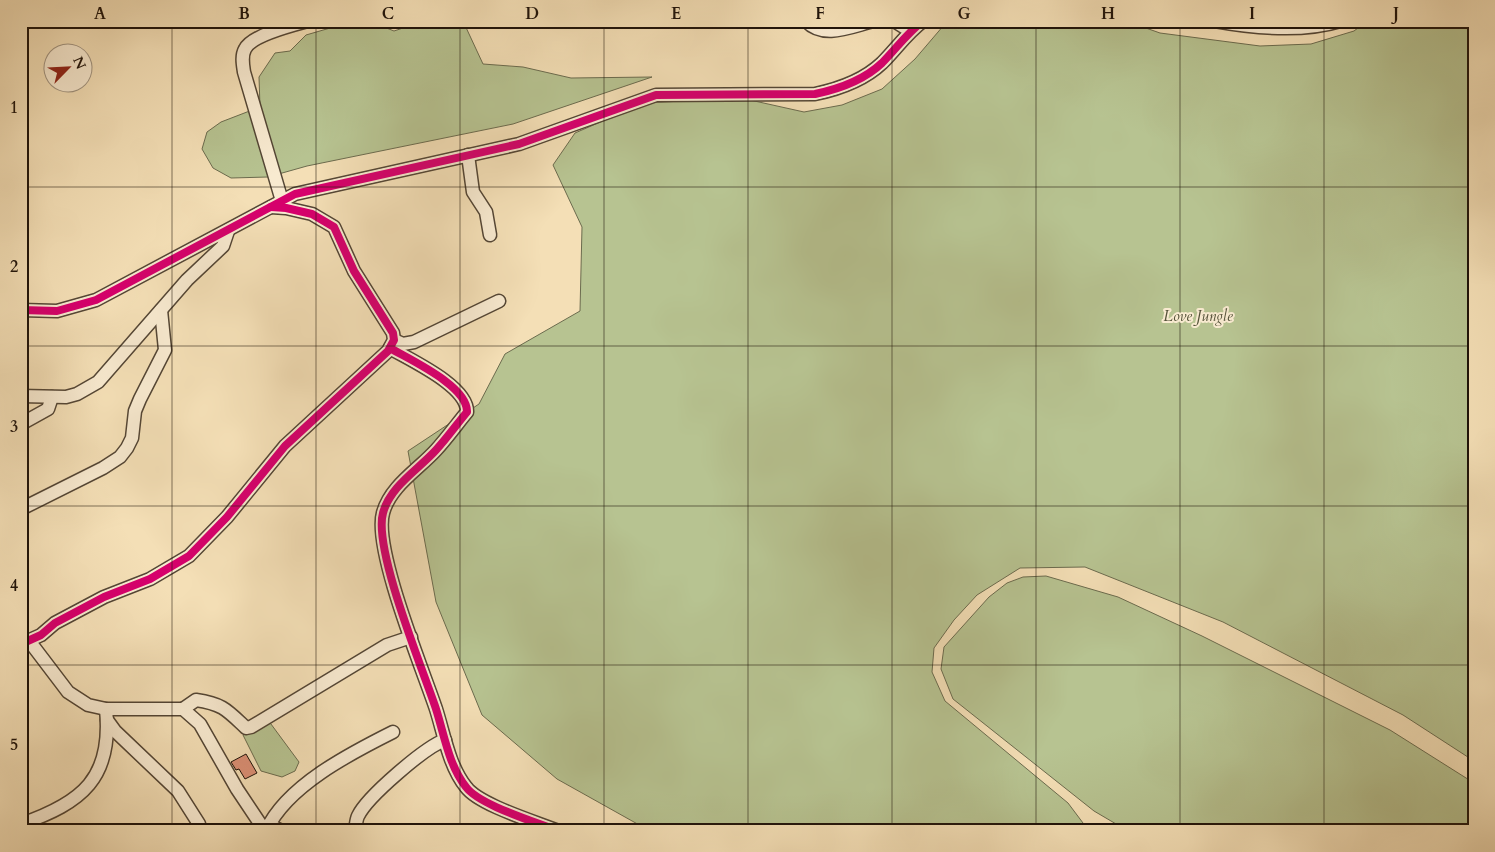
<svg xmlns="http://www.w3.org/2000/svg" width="1495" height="852" viewBox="0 0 1495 852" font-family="Cardo,serif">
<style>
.green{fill:#b7c391;stroke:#6b6b4e}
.building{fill:#db9076;stroke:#1f130a}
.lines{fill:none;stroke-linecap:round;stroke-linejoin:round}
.minor-casing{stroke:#544635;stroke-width:15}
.minor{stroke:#f8ead0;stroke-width:12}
.cycleway-casing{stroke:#f8ead0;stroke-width:11}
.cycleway{stroke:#d6006c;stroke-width:8}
.grid{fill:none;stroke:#1f130a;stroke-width:1;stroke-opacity:0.55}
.labels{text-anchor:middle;stroke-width:4;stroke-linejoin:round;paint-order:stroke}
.park-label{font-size:15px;font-style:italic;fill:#545139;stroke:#f8ead0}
.neatline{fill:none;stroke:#1f130a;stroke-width:2}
.grid-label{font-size:16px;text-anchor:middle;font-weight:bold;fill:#1f130a}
</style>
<rect width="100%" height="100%" fill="#f4dfb6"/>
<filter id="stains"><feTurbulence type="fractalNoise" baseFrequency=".004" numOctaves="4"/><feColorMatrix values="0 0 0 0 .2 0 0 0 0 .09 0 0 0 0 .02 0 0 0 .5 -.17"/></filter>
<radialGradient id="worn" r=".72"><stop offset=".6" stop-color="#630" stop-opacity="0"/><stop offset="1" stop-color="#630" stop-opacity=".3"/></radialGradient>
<g class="green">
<path d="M424,21H463L483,64L523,67L571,78L652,77L513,124L307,166L268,177L231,178L213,168L202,149L207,132L221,122L260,107L259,77L275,53L290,51L306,35L337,26L374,23L394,31Z"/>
<path d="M954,21H1126L1160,33L1260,46L1311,44L1354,31L1367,21H1474V761L1403,715L1223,622L1085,567L1020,568L977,595L954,620L934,648L932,672L945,701L1068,803L1089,831H650L557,779L482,715L436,602L408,451L479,404L505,354L580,311L582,227L553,165L575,133L644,103L741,98L804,112L842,105L882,89L915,59L944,25Z"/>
<path d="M1046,576L1118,597L1202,636L1390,730L1474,783V831H1128L1094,811L953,699L941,669L944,647L989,597L1007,583L1023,577Z"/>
<path d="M268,720L299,762L295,771L282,777L261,771L243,735Z"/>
</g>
<path class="building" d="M246,754L257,773L245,779L239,769L236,770L231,762Z"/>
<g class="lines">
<g class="minor-casing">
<g id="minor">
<path d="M806,21C824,40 852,26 874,21"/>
<path d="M894,21L910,31"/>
<path d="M1215,21C1254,28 1301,33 1340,21"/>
<path d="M468,155L473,192L486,212L490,235"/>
<path d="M282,201L244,72C243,65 241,56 245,49C252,35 293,25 308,21"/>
<path d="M21,310L57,311L96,300L295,194L519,144L656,95L815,94C839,89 863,81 882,63C896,49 907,33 923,21"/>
<path d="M394,340L403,344L414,342L499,301"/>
<path d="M390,348C410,360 468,386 467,412C457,424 447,438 436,450C419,469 390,486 383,513C373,549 423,670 436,709C444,734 449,766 466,787C479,805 536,822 558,831"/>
<path d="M21,396L66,397L77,394L98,382L187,280L223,246L228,231"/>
<path d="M21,424L48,409L52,397"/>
<path d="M21,509L103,468L120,457L127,448L132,438L135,411L140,399L165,350L161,310"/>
<path d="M30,642L68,692L88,705L106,709H183L200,724L237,789L265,831"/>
<path d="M21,644L41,635L55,623L104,597L150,579L189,556L227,517L285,446L388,351L394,340L393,333L354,271L334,227L312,214L286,208L271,207"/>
<path d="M183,709L196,700C223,704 227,710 246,728L251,727L387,645L411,637"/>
<path d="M107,720L115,731L178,791L199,824L200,831"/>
<path d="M21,824C82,803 113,778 106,709"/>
<path d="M269,825L282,831"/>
<path d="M266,831C286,786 351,753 393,732"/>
<path d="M355,831C356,826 356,820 358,816C367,797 425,747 445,740"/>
</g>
</g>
<use href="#minor" class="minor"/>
<g class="cycleway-casing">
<g id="cycleway">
<path d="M21,310L57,311L96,300L295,194L519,144L656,95L815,94C839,89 863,81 882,63C896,49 907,33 923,21"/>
<path d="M390,348C410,360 468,386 467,412C457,424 447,438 436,450C419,469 390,486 383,513C373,549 423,670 436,709C444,734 449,766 466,787C479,805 536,822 558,831"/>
<path d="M21,644L41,635L55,623L104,597L150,579L189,556L227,517L285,446L388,351L394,340L393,333L354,271L334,227L312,214L286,208L271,207"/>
</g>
</g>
<use href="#cycleway" class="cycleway"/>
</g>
<path class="grid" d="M172,21V831M316,21V831M460,21V831M604,21V831M748,21V831M892,21V831M1036,21V831M1180,21V831M1324,21V831M21,187H1474M21,346H1474M21,506H1474M21,665H1474"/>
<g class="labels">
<g class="park-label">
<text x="1198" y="321">Love Jungle</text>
</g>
</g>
<rect width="1495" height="852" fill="none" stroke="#f4dfb6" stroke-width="55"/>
<g transform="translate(68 68) rotate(66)"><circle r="24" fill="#f8ead0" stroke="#a19481"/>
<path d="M0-4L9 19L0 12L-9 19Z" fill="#8f2418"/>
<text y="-8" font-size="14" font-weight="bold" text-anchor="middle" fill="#1f130a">N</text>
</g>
<rect x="28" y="28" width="1440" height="796" class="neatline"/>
<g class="grid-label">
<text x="100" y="19">A</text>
<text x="244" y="19">B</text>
<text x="388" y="19">C</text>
<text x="532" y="19">D</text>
<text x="676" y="19">E</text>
<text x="820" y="19">F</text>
<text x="964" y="19">G</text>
<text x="1108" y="19">H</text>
<text x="1252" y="19">I</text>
<text x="1396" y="19">J</text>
<text x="14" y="113">1</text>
<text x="14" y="272">2</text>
<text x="14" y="432">3</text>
<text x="14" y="591">4</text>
<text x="14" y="750">5</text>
</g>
<rect width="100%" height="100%" filter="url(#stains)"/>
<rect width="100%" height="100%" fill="url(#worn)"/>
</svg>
